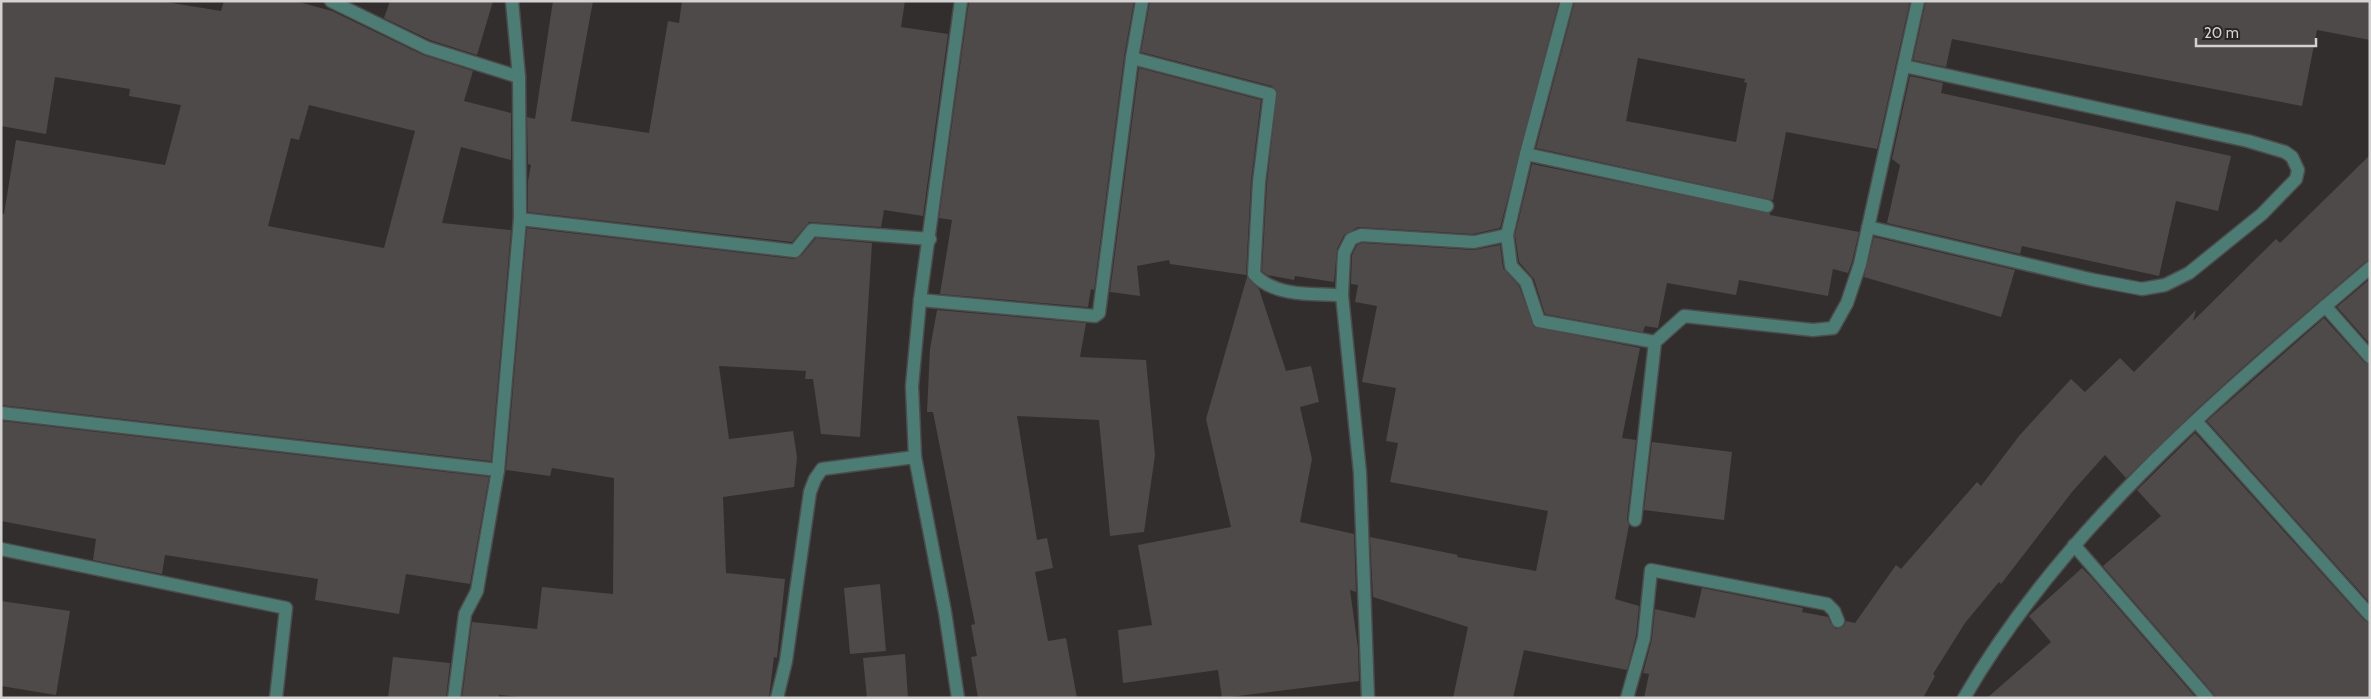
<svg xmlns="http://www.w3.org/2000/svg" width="2371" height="699" viewBox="0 0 2371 699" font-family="Cabin,sans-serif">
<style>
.building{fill:#4d4a49;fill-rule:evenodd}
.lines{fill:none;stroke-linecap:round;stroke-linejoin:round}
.minor-casing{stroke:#4f4b4b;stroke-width:15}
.minor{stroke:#4b7d75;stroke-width:12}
</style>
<rect width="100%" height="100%" fill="#322e2e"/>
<g class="building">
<path d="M1,1H160L221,11L224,1H295L332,11L423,55L473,71L464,101L511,113V160L461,147L442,223L511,230L491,461L1,405V214H4L16,140L165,165L181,105L129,96L130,89L55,77L46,134L1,126ZM309,105L415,131L384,248L268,226L291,138L299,140Z"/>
<path d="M390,1H493L477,55L430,40L384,18Z"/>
<path d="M553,1H593L571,121L649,133L668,21L679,23L682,1H905L901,27L948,34L923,216L884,210L881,227L809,222L792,242L528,212V181L531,165L528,164L527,117L535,119Z"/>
<path d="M969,1H1134L1124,57L1094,290L1091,289L1088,307L940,294L952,220L939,218Z"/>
<path d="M1150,1H1559L1500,228L1473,234L1358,227L1344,235L1337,249L1334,282L1295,276L1294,280L1267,275L1262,271L1267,183L1277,91L1272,86L1141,52Z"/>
<path d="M1575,1H1910L1877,149L1786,132L1773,200L1536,148ZM1638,58L1745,79L1744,82L1747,83L1736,142L1626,121Z"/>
<path d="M1926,1H2370V40L2317,30L2302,106L1952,39L1946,67L1913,60Z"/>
<path d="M1139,68L1261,100L1251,181L1246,275L1170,264L1169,260L1137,266L1140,296L1110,292Z"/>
<path d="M1910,76L1943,83L1941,93L2231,156L2218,211L2176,201L2159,276L2022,246L2020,254L1887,223L1900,165L1892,159Z"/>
<path d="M2370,155V260L2365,262L2252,359L2197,409L2126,478L2105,455L2072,492L2001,584L1999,582L1965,623L1933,674L1935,676L1923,698H1644L1649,674L1643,673L1652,639L1655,609L1695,618L1702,588L1803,608L1802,612L1828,617L1831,624L1836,629L1844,626L1846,621L1855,623L1896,565L1901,569L1977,482L1981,486L2019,436L2071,379L2085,392L2120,358L2134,372L2196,310L2193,321L2276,239L2280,243Z"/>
<path d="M1532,164L1770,213V215L1859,232L1852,262L1848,273L1833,269L1828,296L1739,280L1736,295L1667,283L1658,328L1645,326L1643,332L1545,314L1534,279L1519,262L1515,235Z"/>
<path d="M527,228L794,259L801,256L816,238L872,243L860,437L821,434L813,379H805L806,371L719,366L729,439L793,431L797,457L794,487L723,497L726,573L785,579L777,658L774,657L769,698H530L499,695V698H462L472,622L537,629L542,587L613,594L614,478L552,468L550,476L506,470Z"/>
<path d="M1874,237L2015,270L2001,317L1864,277Z"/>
<path d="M1362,243L1474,250L1500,245L1503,268L1519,286L1534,327L1640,348L1622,438L1636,440L1627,519L1629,525L1615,599L1639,606L1636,636L1627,670L1524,650L1513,698H1453L1468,627L1373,597L1370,537L1458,555L1457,557L1536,571L1548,511L1390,482L1398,443L1386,441L1396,388L1362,382L1377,306L1355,302L1358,285L1351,284L1352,255L1357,245Z"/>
<path d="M1247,277L1259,289L1286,371L1311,366L1319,402L1300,407L1312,459L1300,522L1354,534L1356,592L1350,590L1358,648L1359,681L1222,698L1218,670L1123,683L1118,630L1152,625L1138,545L1231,527L1206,419Z"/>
<path d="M2370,279V344L2337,307Z"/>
<path d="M937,310L1086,323L1080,357L1146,360L1155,455L1144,532L1110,536L1099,420L1017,416L1037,540L1047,538L1053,568L1035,572L1048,641L1066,638L1077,698H978L971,657L977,656L971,625L975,624L933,412H927L930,349Z"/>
<path d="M2324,318L2364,362L2370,365V603L2207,421Z"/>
<path d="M1,421L489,477L470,584L406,574L399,614L315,600L318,579L165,555L162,574L93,560L96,539L1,521Z"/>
<path d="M2195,433L2364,620L2370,623V698H2215L2213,693L2103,566L2161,516L2137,490Z"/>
<path d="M1652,442L1732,452L1724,520L1644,510Z"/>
<path d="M2082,568L2091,577L2196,698H1987L2051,642L2029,616Z"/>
<path d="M880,584L886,651L850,654L844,588Z"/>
<path d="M1,601L70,611L56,695L1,686Z"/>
<path d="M905,654L908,698H867L863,658Z"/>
<path d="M393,657L450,663L446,698H388Z"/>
</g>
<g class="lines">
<g class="minor-casing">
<g id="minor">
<path d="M331,1L427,48L519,77"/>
<path d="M1567,1L1526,154L1507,235L1511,266L1526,282L1539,321L1655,342"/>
<path d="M1132,58L1270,94L1259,182L1254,274C1274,297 1314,294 1342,295"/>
<path d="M1526,154L1767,206"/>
<path d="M520,219L795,251L812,230L930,239"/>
<path d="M1868,227L2094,280L2142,289L2165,285L2189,273L2262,214L2296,179L2298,170L2292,157L2285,152L2248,141L1904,66"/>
<path d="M920,300L1095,316L1099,313L1132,58L1142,1"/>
<path d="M2325,306L2370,357"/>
<path d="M1,413L498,470"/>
<path d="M2196,421L2370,615"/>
<path d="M1635,520L1655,342L1684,316L1813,330L1833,328L1847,303L1860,264L1918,1"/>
<path d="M2074,545L2207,698"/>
<path d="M1,549L286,608L276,698"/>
<path d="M454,698L465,614L477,591L498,470L520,219L519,77L512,1"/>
<path d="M777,698L786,661L810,492L815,479L822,469L915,457"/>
<path d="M958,698L945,612L915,457L912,386L920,300L961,1"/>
<path d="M1368,698L1360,473L1342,295L1344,253L1351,239L1361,235L1474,242L1507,235"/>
<path d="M1627,698L1644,638L1651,570L1827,604L1834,611L1838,621"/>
<path d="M1964,698C2063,527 2221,395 2370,268"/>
</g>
</g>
<use href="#minor" class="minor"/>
</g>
<rect width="2371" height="699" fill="none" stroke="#d3d1d1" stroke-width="5"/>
<path d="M2196 38v8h120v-8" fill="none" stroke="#d3d1d1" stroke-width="2.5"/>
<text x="2204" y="38" font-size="15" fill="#d3d1d1" stroke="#282524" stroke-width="4" paint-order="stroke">20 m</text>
</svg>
